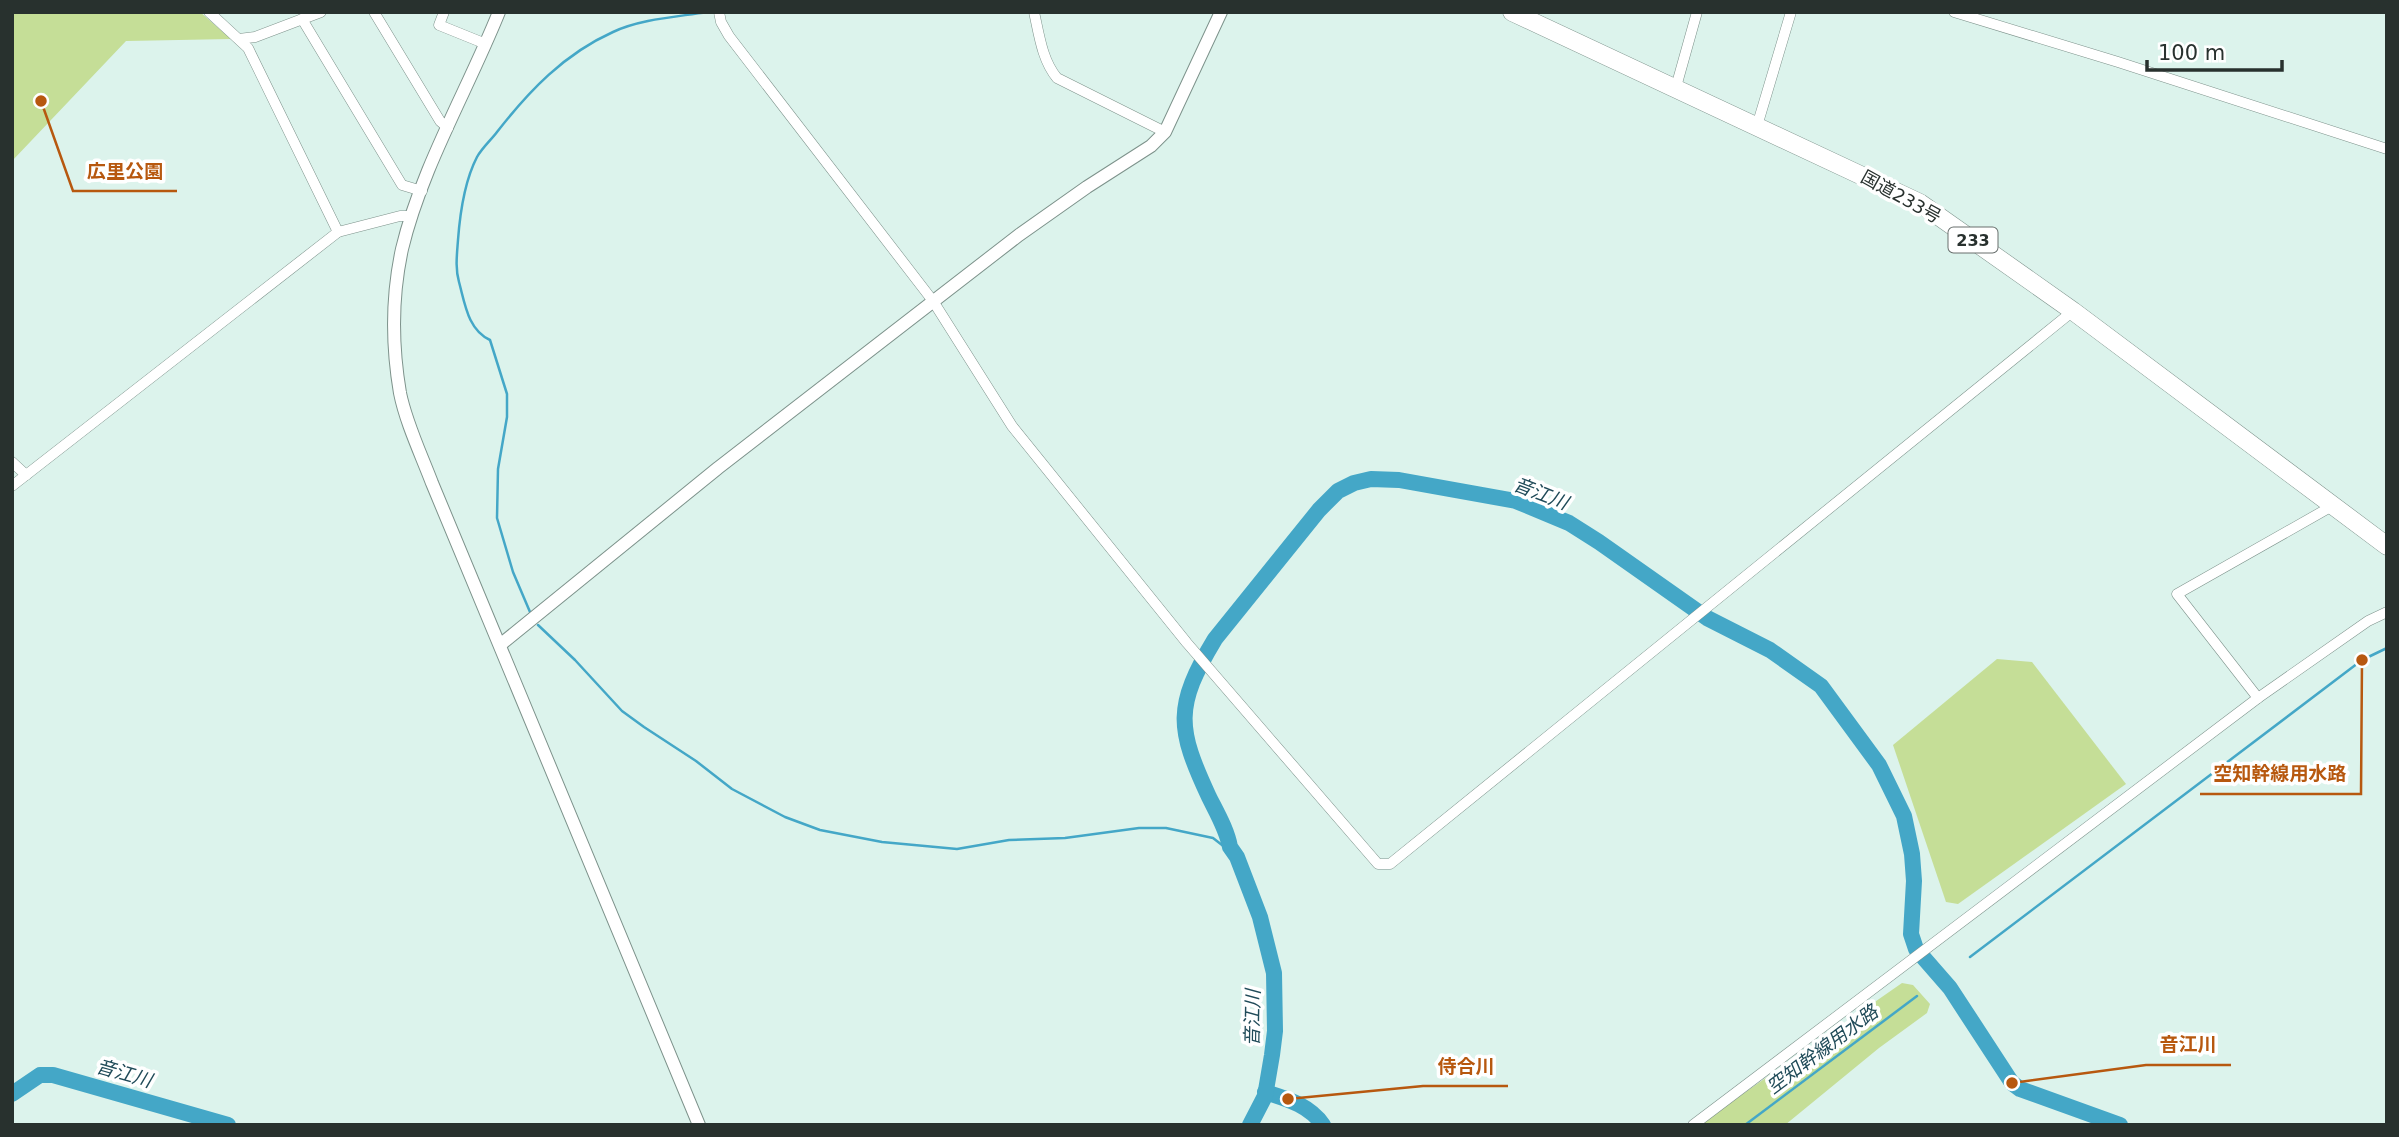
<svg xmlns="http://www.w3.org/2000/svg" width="2399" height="1137" viewBox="0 0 2399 1137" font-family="'DejaVu Sans','Noto Sans JP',sans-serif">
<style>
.green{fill:#c5de97}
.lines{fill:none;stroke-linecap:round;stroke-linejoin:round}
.stream{stroke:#44a7c7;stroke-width:2.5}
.river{stroke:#44a7c7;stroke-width:16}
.street-casing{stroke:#7d928b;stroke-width:11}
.secondary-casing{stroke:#7d928b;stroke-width:14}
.highway-casing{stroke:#7d928b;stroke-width:19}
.street{stroke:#fff;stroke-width:10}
.secondary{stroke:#fff;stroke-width:12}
.highway{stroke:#fff;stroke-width:18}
.labels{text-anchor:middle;stroke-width:7;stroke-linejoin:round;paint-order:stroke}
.shield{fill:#fff;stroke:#686f6d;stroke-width:2}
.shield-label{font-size:16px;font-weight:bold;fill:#28312e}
.street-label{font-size:18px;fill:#28312e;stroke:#fff}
.water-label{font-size:19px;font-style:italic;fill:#204b59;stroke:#fff}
.leader{fill:none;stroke:#b7580f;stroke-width:2.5}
.callout-dot{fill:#b7580f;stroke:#fff;stroke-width:2.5}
.callout-label{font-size:19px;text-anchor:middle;font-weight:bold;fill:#b7580f;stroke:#fff;stroke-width:7;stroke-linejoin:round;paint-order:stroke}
</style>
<rect width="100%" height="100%" fill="#dcf3ec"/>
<g class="green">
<path d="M12,12H200L231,39L126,41L12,161Z"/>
<path d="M1997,659L2032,662L2126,784L1958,904L1946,902L1893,745Z"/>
<path d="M1902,983L1913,985L1930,1004L1927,1013L1879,1048L1785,1125H1698Z"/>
</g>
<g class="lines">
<g class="stream">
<path d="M530,612L513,572L497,518L498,469L507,417V394L490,340C468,330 465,304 459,282C455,268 457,254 458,240C460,213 464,182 477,157C482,148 491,140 497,132C529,91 564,54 613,32C641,19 676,17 707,12"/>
<path d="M538,625L575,660L622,711L644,727L696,761L732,789L785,817L820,830L882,842L957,849L1009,840L1065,838L1139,828H1166L1213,838L1222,845L1230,847"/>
<path d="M1970,957L2362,660L2387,648"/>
<path d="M1745,1125L1917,996"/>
</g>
<g class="river">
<path d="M1265,1092C1287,1099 1309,1105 1323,1125"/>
<path d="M12,1094L40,1075H53L228,1125"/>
<path d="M1250,1125L1265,1096L1272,1055L1275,1031L1274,973L1260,917L1237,857L1230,847C1227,830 1217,813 1209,797C1177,728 1174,707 1215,639L1319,510L1338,491L1354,483L1371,479L1399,480L1516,501L1569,523L1599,542L1707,618L1770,650L1821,686L1879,765L1904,816L1912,854L1914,881L1911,934L1916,949L1950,988L2012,1083L2020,1089L2120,1125"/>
</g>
<g class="street-casing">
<g id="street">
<path d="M209,12L248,48L338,232"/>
<path d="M374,12L440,121L448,128"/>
<path d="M444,12L439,25L486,44"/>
<path d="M719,12L721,22L729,36L933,301L1012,426L1187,643L1378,864H1390L2073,311"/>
<path d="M1034,12C1039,34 1042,60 1057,78L1165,132"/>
<path d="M1954,12L2118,62L2387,149"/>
<path d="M302,19L402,185L422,191"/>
<path d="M239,39L255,37L321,12"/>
<path d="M1676,87L1697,12"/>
<path d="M1757,126L1791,12"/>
<path d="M12,462L26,475"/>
<path d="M12,486L338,232L400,216H412"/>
<path d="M2258,698L2177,594L2334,505"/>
<path d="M1693,1125L2258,698L2368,621L2387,612"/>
</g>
</g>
<g class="secondary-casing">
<g id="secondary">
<path d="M499,12C468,89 421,169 402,249C392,295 392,346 400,393C406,423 421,454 432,483L699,1125"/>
<path d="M500,645L718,468L1019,235L1087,187L1151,146L1165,132L1221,12"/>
</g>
</g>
<g class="highway-casing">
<path id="highway" d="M1512,12L1920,203L2073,311L2387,546"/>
</g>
<use href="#street" class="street"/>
<use href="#secondary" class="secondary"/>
<use href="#highway" class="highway"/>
</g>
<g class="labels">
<rect class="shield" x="1948.5" y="227.5" width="49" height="25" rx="5"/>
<g class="shield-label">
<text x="1973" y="246">233</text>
</g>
<g class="street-label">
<text transform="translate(1901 197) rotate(29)" y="6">国道233号</text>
</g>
<g class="water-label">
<text transform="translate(1541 493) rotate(21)" y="7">音江川</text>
<text transform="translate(1252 1018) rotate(-89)" y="7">音江川</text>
<text transform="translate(1822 1049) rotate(-37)" y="7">空知幹線用水路</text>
<text transform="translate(124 1073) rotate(16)" y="7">音江川</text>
</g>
</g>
<path class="leader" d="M41 101L73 191H177M2362 660L2361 794H2200M2012 1083L2146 1065H2231M1288 1099L1423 1086H1508"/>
<g class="callout-dot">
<circle cx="41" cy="101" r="7"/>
<circle cx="2362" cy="660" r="7"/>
<circle cx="2012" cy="1083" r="7"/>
<circle cx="1288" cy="1099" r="7"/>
</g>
<g class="callout-label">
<text x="125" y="178">広里公園</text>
<text x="2280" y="780">空知幹線用水路</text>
<text x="2188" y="1051">音江川</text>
<text x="1466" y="1073">侍合川</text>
</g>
<rect width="2399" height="1137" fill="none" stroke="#28312e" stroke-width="28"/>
<path d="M2147 60v10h135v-10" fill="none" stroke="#28312e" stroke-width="3.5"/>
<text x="2158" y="60" font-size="21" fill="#28312e" stroke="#ffffff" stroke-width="5" paint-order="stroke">100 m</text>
</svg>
